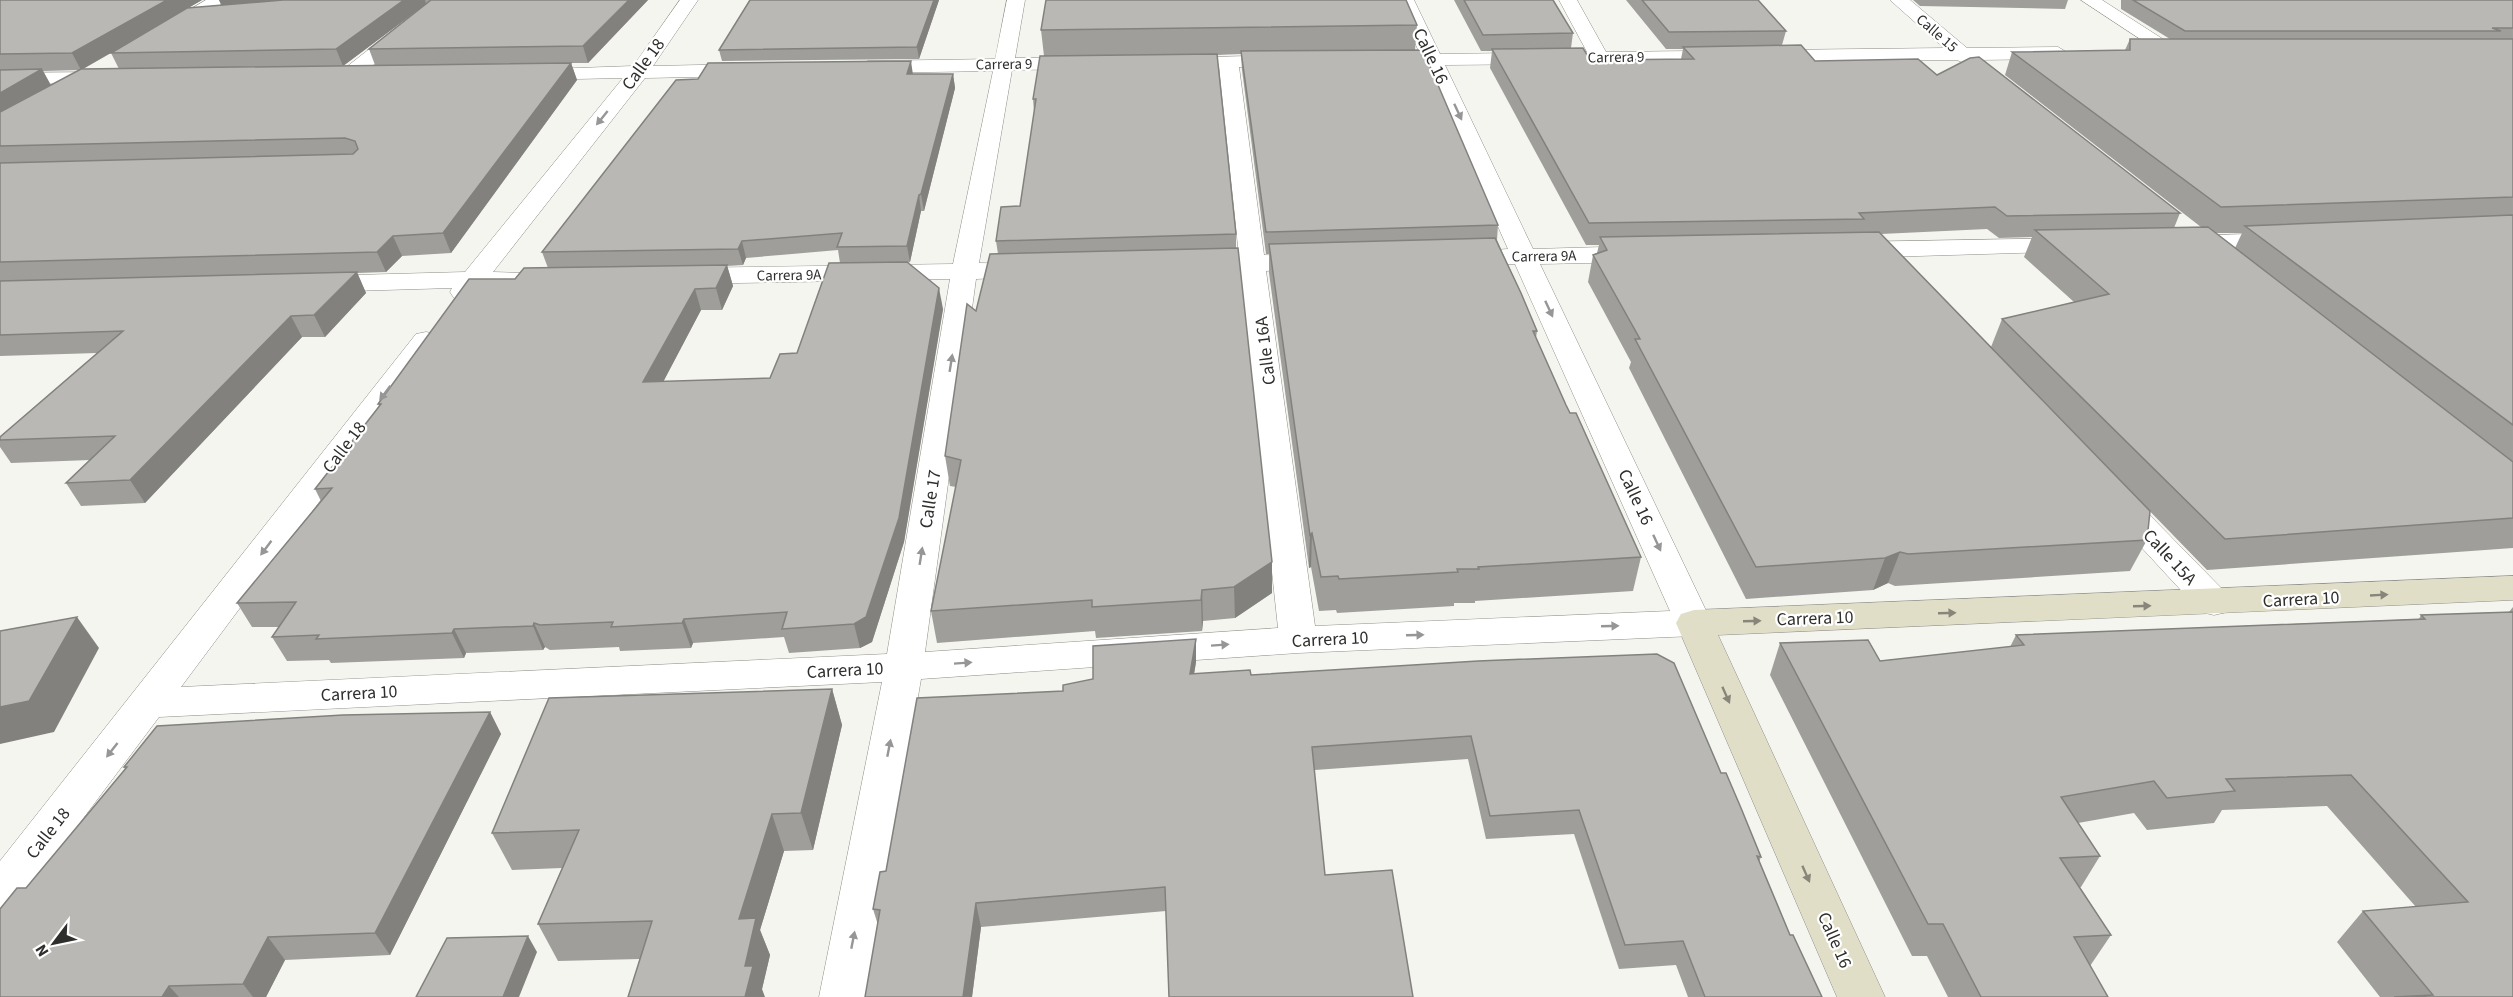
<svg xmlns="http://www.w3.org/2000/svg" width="2513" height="997" viewBox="0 0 2513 997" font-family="'Source Sans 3',sans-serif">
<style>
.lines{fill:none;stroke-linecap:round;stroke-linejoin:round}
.street-casing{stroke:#8e8d89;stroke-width:1}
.secondary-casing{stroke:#8e8d89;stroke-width:1}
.street{fill:#fff;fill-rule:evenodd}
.secondary{fill:#e1dec8;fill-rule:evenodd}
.wall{fill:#9f9e9b;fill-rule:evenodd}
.shaded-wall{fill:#82817e}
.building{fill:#b9b8b4;stroke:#82817e;stroke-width:1.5}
.oneway{fill:#969696}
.oneway2{fill:#88867a}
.labels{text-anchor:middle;stroke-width:4.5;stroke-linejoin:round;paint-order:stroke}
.far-street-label{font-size:15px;fill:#2e2e2c;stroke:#fff}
.street-label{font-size:18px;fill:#2e2e2c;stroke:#fff}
</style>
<rect width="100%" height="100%" fill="#f5f5f0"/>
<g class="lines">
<g class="street-casing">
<g id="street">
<path d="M206,0H228L175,32L168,34L159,28Z"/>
<path d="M680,0H698L653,66L747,64L754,66L757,70L754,74L747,76L645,78L493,272L523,273L527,279L523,285L480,288C472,298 467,301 454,298L450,292L452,288L317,292L308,290L304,284L308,278L317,276L465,272L623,78L529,80L522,78L519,74L522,70L633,66Z"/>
<path d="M1007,0H1025L1015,58L1083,57L1093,63L1083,69L1012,70L979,263L1039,264L1043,270L1039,276L976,279L925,652L1278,628L1240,272L1186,270L1182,265L1186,260L1239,256L1219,67L1174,68L1164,62L1167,58L1287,55L1297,61L1287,67H1239L1264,255L1321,257L1325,262L1321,267L1266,271L1315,626L1670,611L1515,264L1459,266L1450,263L1446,258L1450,253L1508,249L1426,65L1384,66L1374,60L1384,54H1420L1396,0H1414L1440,54L1587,52L1559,0H1577L1606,52L1944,48L1890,0H1910L1967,48L2058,47L2068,53L2058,59L1977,60L1968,65L1957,60L1445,65L1533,249L1639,246L1648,249L1652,254L1648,259L1639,262L1540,264L1712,623L1707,632L1694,636L1298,653L921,679L867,997H819L882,682L159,717L16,908L0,914V861L416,334L426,332L436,334L440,340L181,687L887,654L950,279L686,284L677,282L673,276L677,270L686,268L953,264L993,71L868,73L861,71L858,67L861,63L868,61L995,59Z"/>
<path d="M2081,0H2102L2183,52L2180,56H2166Z"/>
<path d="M407,23L414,25L416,29L414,33L354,80H340L337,76L340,72L400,25Z"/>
<path d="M108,72L115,74L118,78L115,82L0,85V73Z"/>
<path d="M2281,233L2290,236L2294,241L2290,246L2182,252L2173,249L2169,244L2173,239L2182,236Z"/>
<path d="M2074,238L2083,241L2087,246L2083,251L1852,258L1843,255L1839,250L1843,245L1852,242Z"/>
<path d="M2117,491L2129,494L2227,594L2232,603L2227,612L2214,615L2201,612L2105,508L2100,501L2105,494Z"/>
</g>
</g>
<g class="secondary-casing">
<path id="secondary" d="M2513,576V600L1718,635L1885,997H1837L1676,623L1681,614L1694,610Z"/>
</g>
<use href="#street" class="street"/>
<use href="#secondary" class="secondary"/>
</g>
<g class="wall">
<path d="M0,0H202L188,8L222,5L219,0H648L588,63H571L577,80L451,253L402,256L386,272L357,273L366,293L325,337H302L145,503L81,506L66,483L90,460L11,463L0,447V437L97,353L0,356ZM426,4L369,49L375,65L343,66ZM111,53L119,69H83ZM80,70L51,85L43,71Z"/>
<path d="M939,0L919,59L722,61L719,50Z"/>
<path d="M1454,0H1553L1573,33L1571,48L1590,60L1681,59L1683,49H1666L1626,0H1758L1786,31L1782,45L1815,61L1937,75L2180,213L2174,228L2201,227L2005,75L2012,52L2125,50L2130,39H2170L2121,9V0H2513V548L2207,570L2069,428L2147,540L2130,571L1895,586L1888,583L1873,590L1746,599L1629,368L1631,362L1588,282L1593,255L1597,253L1599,245H1586L1490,68L1492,51H1481ZM1987,229L1999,238L2032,237L2024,257L2074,302L2002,319L1991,347L1881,234ZM2216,233H2242L2235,248Z"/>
<path d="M1913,0H2068L2065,9L1920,6Z"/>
<path d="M1417,25L1415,50L1498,225L1497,240L1537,331L1536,338L1566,405L1641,557L1633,591L1475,601V603H1454V606L1337,613L1336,610L1319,611L1311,567L1309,568L1269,273V254H1266L1242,70L1241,54L1217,55L1236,234V248L1272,593L1235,618L1203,621L1202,631L1096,638L1095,631L937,643L931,611L956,487L950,486L945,456L976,311L998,254L996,241L1020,206L1034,112L1033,99L1044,56L1041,30Z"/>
<path d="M913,74H953L955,88L924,211H921L910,262L907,263L943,309L904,542L872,642L860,648L789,653L784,637L693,643L691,648L620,651L619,647L550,650L545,647L543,650L466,653L464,658L331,663L329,660L287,661L272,637L279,627H252L237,603L321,501L315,489L379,406L378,404L515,279L548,268L542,252ZM838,250L840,263L797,353L770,378L663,382L701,310H722L733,286L727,266L743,265L746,258Z"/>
<path d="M2513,607V997H2380L2337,942L2363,911L2416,907L2327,806L2222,810L2214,823L2147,830L2134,813L2078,823L2100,856L2081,887H2080L2111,935L2090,966L2108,997H1948L1927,956H1912L1770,675L1780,643L1880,661L2010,647L2016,635L2419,619L2421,615L2509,612Z"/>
<path d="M1196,662L1194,674L1251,675L1721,773L1761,857L1759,862L1790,935L1822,997H1688L1676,965L1619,969L1574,834L1486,839L1468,759L1315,770L1166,911L981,927L972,997H865L878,925L873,909L886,871L1063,691Z"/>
<path d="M832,689L842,725L813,850L784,851L760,930L770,955L762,989L640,959L558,961L538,924L562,868L512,870L492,833Z"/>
<path d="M490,712L501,734L390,955L285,960L266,997H0L26,888L125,769L124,767Z"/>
</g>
<g class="shaded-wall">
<path d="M167,0H202L81,70L72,53Z"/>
<path d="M219,0H302L222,7Z"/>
<path d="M404,0H425L426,4L343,66L336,49Z"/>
<path d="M629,0H648L588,63L583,46Z"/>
<path d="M934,0H939L919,59L917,47Z"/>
<path d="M911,61L913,75L907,74Z"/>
<path d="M571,63L577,80L451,253L443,233Z"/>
<path d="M42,69L51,86L0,116V93Z"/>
<path d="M953,74L955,88L924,211L921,194Z"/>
<path d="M919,195L921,211L910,262L907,246Z"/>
<path d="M393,236L402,256L386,272L377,252Z"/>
<path d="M742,241L746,258L743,265L738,249Z"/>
<path d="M727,265L733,286L722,310L716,288Z"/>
<path d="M357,272L366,293L325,337L314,315Z"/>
<path d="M939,288L943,309L904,542L872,642L860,648L854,624Z"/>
<path d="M695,289L701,310L651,405L643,382Z"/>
<path d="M291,316L302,337L145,503L130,480Z"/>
<path d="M1312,533L1311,567L1309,568L1310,535Z"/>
<path d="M1900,552L1888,583L1873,590L1885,558Z"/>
<path d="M1272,562V593L1235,618L1234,587Z"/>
<path d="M1202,590L1203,621L1202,631L1201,600Z"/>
<path d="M77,617L99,648L54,732L0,744V707Z"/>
<path d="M684,619L693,643L691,648L682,623Z"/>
<path d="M534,623L545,647L543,650L533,626Z"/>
<path d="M454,629L466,653L464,658L452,633Z"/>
<path d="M1196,639V662L1190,698V674Z"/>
<path d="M832,689L842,725L813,850L801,813Z"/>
<path d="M490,712L501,734L390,955L375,933Z"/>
<path d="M772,814L784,851L760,930L770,955L762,989L765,997H745V966L739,919Z"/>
<path d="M976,903L981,927L972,997H963Z"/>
<path d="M528,936L537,952L519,997H503Z"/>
<path d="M268,937L285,960L266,997H253L243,984Z"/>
<path d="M169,986L179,997H162Z"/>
</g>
<g class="building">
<path d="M0,0H167L72,53L0,54Z"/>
<path d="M283,0H404L336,49L111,53L187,8Z"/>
<path d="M431,0H629L583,46L369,49Z"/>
<path d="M750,0H934L917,47L719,50Z"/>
<path d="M1046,0H1406L1417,25L1041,30Z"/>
<path d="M1464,0H1553L1573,33L1483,35Z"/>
<path d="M1642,0H1758L1786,31L1669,32Z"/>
<path d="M2133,0H2513V28H2492L2501,31H2185Z"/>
<path d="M2130,39H2513V197L2221,207L2012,52L2130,50Z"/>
<path d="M1801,45L1815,61L1918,59L1937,75L1970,58L1979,57L2180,213L2007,216L1995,207L1859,213L1864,219L1589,223L1492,49L1583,48L1590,60L1694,59L1683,47Z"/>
<path d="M1423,50L1498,225L1266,232L1241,51Z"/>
<path d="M1217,54L1236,234L996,241L1001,207L1020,206L1036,99H1033L1040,56Z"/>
<path d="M911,61L907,74H953L921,194L919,195L907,246L837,247L842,233L742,241L738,249L542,252L676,80L698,79L708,63Z"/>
<path d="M571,63L443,233L393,236L377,252L0,262V163L353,154L358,149L355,141L345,138L0,146V112L81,69Z"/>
<path d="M42,69L0,93V70Z"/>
<path d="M2513,215V425L2245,226Z"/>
<path d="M2208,227L2513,462V518L2225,539L2002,319L2109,294L2035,230Z"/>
<path d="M1879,232L2150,511L2147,540L1908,554L1900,552L1885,558L1756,567L1635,339H1640L1593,255L1607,250L1600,237Z"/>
<path d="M1495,238L1521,293L1537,331H1533L1566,405L1570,413H1576L1641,557L1478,567L1479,569H1457L1458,572L1339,579L1338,576L1321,577L1312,533L1310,535L1269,244Z"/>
<path d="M1238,248L1272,562L1234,587L1202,590L1201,600L1092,607V600L931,611L961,460L945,456L967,304L976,311L990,254Z"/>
<path d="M907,262L939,288L899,518L866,617L854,624L782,629L787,612L684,619L682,623L611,627L613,622L540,625L534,623L533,626L454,629L452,633L316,639L319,635L272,637L296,602L237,603L332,488L315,489L381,404H378L469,279H515L524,268L727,265L716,288L695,289L643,382L770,378L780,354L797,353L829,263Z"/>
<path d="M357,272L314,315L291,316L130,480L66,483L115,436L0,440V437L123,331L0,335V281Z"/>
<path d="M2513,612V997H2394L2433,995L2363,911L2468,902L2351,775L2226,779L2235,791L2167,798L2154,781L2061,797L2100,856L2060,858L2111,935L2074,937L2108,997H1981L1943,924H1928L1780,643L1868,640L1880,661L2024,645L2016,635L2425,619L2421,615Z"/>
<path d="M77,617L29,701L0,707V631Z"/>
<path d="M1196,639L1190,674L1250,670L1251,675L1478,661L1657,654L1674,663L1721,773H1726L1741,808L1761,857L1757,856L1790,935H1793L1822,997H1705L1683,941L1625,945L1579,810L1490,816L1471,736L1312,747L1325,875L1392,870L1413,997H1169L1165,887L976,903L963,997H865L880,910L873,909L880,872L886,871L917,698L1063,691V685L1093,679V646Z"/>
<path d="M832,689L801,813L772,814L739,919L756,918L745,966H753L745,997H628L652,921L538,924L579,830L492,833L549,698Z"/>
<path d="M490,712L375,933L268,937L243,984L169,986L162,997H0V909L17,888H26L127,767H124L157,726L343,715Z"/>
<path d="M528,936L503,997H416L447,938Z"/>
</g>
<defs><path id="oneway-solid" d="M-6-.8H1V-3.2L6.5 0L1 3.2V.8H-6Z" transform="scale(1.5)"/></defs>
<g class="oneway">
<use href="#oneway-solid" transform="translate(1458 112) rotate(65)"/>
<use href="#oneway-solid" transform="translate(602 118) rotate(129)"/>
<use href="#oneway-solid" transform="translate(1549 309) rotate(65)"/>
<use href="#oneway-solid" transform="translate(951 363) rotate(-81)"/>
<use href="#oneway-solid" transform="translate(385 393) rotate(127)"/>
<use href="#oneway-solid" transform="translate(1657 543) rotate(65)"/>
<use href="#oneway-solid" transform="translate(266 548) rotate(127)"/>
<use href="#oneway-solid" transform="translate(921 556) rotate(-81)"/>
<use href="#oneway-solid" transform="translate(1610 626) rotate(-2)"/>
<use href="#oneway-solid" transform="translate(1415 635) rotate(-2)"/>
<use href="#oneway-solid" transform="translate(1220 645) rotate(-4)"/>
<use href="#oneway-solid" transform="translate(963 663) rotate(-4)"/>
<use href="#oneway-solid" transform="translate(889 748) rotate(-79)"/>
<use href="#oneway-solid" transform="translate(112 750) rotate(128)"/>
<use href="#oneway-solid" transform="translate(853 940) rotate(-79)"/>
</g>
<g class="oneway2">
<use href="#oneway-solid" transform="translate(2379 595) rotate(-3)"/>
<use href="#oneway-solid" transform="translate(2142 606) rotate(-2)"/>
<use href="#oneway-solid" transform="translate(1947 613) rotate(-2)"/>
<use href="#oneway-solid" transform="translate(1752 621) rotate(-2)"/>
<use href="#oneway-solid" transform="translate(1726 695) rotate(66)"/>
<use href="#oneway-solid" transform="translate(1806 874) rotate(66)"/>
</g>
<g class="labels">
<g class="far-street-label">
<text transform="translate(1937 33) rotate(41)" y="5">Calle 15</text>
<text transform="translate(1616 57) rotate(-1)" y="5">Carrera 9</text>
<text transform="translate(1004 64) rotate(-1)" y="5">Carrera 9</text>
<text transform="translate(1544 256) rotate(-1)" y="5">Carrera 9A</text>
<text transform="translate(789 275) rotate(-1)" y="5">Carrera 9A</text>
</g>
<g class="street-label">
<text transform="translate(1431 56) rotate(65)" y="6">Calle 16</text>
<text transform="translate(643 64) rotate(-54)" y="6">Calle 18</text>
<text transform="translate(1265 351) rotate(-97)" y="6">Calle 16A</text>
<text transform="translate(344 447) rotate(-53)" y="6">Calle 18</text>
<text transform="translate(1636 497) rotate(65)" y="6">Calle 16</text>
<text transform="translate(930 499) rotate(-81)" y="6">Calle 17</text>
<text transform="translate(2170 557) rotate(47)" y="6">Calle 15A</text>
<text transform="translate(2301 599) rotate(-3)" y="6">Carrera 10</text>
<text transform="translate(1815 618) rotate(-2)" y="6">Carrera 10</text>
<text transform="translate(1330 639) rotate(-3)" y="6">Carrera 10</text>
<text transform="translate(845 670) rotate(-3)" y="6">Carrera 10</text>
<text transform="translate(359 693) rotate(-3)" y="6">Carrera 10</text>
<text transform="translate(48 833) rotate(-52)" y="6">Calle 18</text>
<text transform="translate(1835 940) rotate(66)" y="6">Calle 16</text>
</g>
</g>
<g transform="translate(54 943) rotate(238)" stroke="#ffffff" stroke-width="4.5" paint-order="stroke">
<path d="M0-4.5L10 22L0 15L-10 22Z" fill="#2e2e2c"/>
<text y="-9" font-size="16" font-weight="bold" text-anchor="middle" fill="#2e2e2c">N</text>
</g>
</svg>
